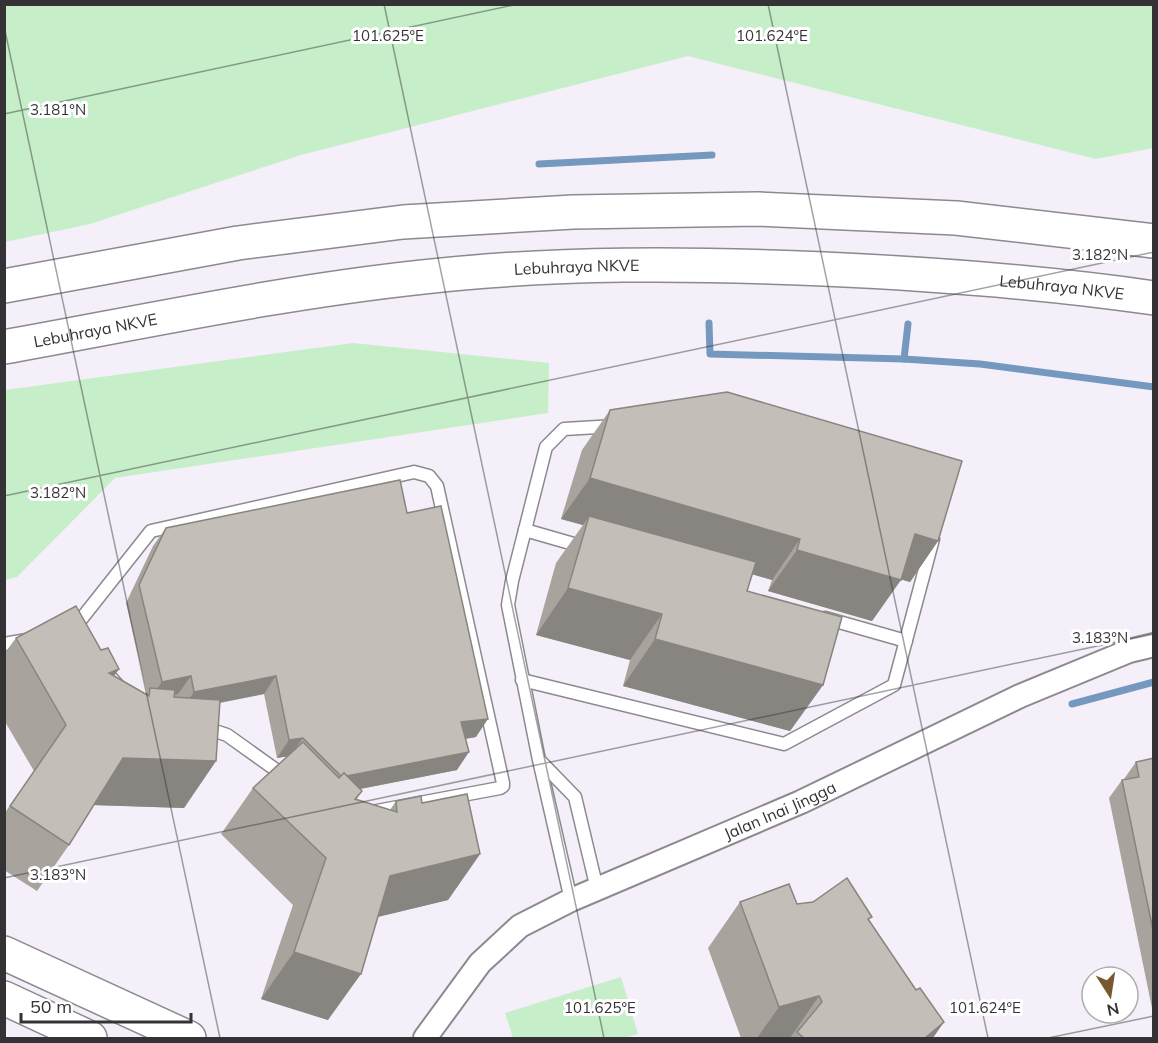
<svg xmlns="http://www.w3.org/2000/svg" width="1158" height="1043" viewBox="0 0 1158 1043" font-family="Mulish,sans-serif">
<style>
.green{fill:#c6efc9}
.lines{fill:none;stroke-linecap:round;stroke-linejoin:round}
.stream{stroke:#7599be;stroke-width:7}
.lane-casing{stroke:#8d8990;stroke-width:15}
.street-casing{stroke:#8d8990;stroke-width:26}
.secondary-casing{stroke:#8d8990;stroke-width:36}
.highway-casing{stroke:#8d8990;stroke-width:36}
.lane{stroke:#fff;stroke-width:12}
.street{stroke:#fff;stroke-width:22}
.secondary{stroke:#fff;stroke-width:33}
.highway{stroke:#fff;stroke-width:33}
.wall{fill:#a8a39d}
.shaded-wall{fill:#888580}
.building{fill:#c3beb7;stroke:#888580;stroke-width:1.5}
.ticks{fill:none;stroke:#343235;stroke-width:1.5;stroke-opacity:0.45}
.labels{text-anchor:middle;stroke-width:6;stroke-linejoin:round;paint-order:stroke}
.street-label{font-size:16px;fill:#343235;stroke:#fff}
.ticks-label{font-size:15px;text-anchor:middle;fill:#343235;stroke:#fff;stroke-width:6;stroke-linejoin:round;paint-order:stroke}
</style>
<rect width="100%" height="100%" fill="#f4eff8"/>
<g class="green">
<path d="M4,5H1153V148L1096,159L688,56L301,155L90,224L5,242Z"/>
<path d="M353,343L549,363L548,413L115,478L17,577L5,580V390Z"/>
<path d="M621,977L638,1034L624,1038H513L505,1013Z"/>
</g>
<g class="lines">
<g class="stream">
<path d="M539,164L712,155"/>
<path d="M709,323L710,354L904,359L980,364L1154,387"/>
<path d="M904,359L908,324"/>
<path d="M1072,704L1154,682"/>
</g>
<g class="lane-casing">
<g id="lane">
<path d="M414,472L429,476L437,486L503,783V786L500,788L350,816L339,815L227,735L134,704L71,632L151,531Z"/>
<path d="M525,530L584,547"/>
<path d="M825,618L906,641"/>
<path d="M4,644L27,640"/>
<path d="M522,680L784,744L894,685L933,539"/>
<path d="M540,761L575,797L597,889"/>
<path d="M571,900L539,760L508,605L512,581L546,447L564,429L615,426"/>
</g>
</g>
<g class="street-casing">
<g id="street">
<path id="s1" d="M425,1038L480,963L520,926L571,900L801,802L1020,696L1129,651L1154,645"/>
</g>
</g>
<g class="secondary-casing">
<g id="secondary">
<path d="M4,953L189,1038"/>
<path d="M4,998L90,1038"/>
</g>
</g>
<g class="highway-casing">
<g id="highway">
<path d="M4,286L238,243L403,222L573,212L758,209L956,218L1154,241"/>
<path id="s2" d="M4,347C143,322 282,292 423,277C556,262 690,263 824,269C934,274 1044,282 1154,298"/>
</g>
</g>
<use href="#lane" class="lane"/>
<use href="#street" class="street"/>
<use href="#secondary" class="secondary"/>
<use href="#highway" class="highway"/>
</g>
<g class="wall">
<path d="M610,410L938,541L910,582L901,579L872,621L768,591L772,580L752,574L747,591L823,685L790,731L623,686L630,660L536,635L556,563L583,525L561,519L582,450Z"/>
<path d="M407,513L476,737L466,739L457,770L360,789L362,791L356,800L390,810L396,801L422,803L480,854L448,900L377,917L328,1020L261,999L293,905L221,834L253,788L288,756L277,758L264,694L220,703L216,761L184,808L94,805L69,845L37,891L4,870V814L34,771L4,720V654L16,638L101,650L119,669L114,676L145,694L147,692L126,603L153,546L166,528Z"/>
<path d="M1154,758V1013H1153L1109,798L1122,780L1124,779L1136,762Z"/>
<path d="M740,902L797,904L869,921L933,1038H741L708,948Z"/>
</g>
<g class="shaded-wall">
<path d="M590,478L800,539L772,580L586,526L589,516L583,525L561,519Z"/>
<path d="M915,534L938,541L910,582L886,575Z"/>
<path d="M797,550L901,580L872,621L768,591Z"/>
<path d="M568,588L662,614L630,660L536,635Z"/>
<path d="M655,639L823,685L790,731L623,686Z"/>
<path d="M119,669L86,715L109,673Z"/>
<path d="M191,676L178,694L149,700L162,682Z"/>
<path d="M276,676L264,694L181,710L194,692Z"/>
<path d="M488,719L476,737L448,741L461,722Z"/>
<path d="M303,738L290,756L277,758L289,740Z"/>
<path d="M469,752L457,770L329,795L342,777Z"/>
<path d="M123,758L216,761L184,808L91,805Z"/>
<path d="M480,854L448,900L357,922L390,876Z"/>
<path d="M294,952L361,974L328,1020L261,999Z"/>
<path d="M819,996L790,1038H757L779,1007Z"/>
<path d="M944,1022L933,1038H925Z"/>
</g>
<g class="building">
<path d="M727,392L962,461L938,541L915,534L901,580L797,550L800,539L590,478L610,410Z"/>
<path d="M400,480L407,513L441,506L488,719L461,722L469,752L347,776L344,773L341,776L303,738L289,740L276,676L194,692L191,676L162,682L139,585L166,528Z"/>
<path d="M589,516L756,562L747,591L842,617L823,685L655,639L662,614L568,588Z"/>
<path d="M76,606L101,650L108,648L119,669L109,673L149,696L150,688L175,690L174,697L220,700L216,761L123,758L69,845L10,806L66,725L16,638Z"/>
<path d="M303,742L339,778L344,773L362,791L355,799L397,812L396,801L421,796L422,803L467,794L480,854L390,876L361,974L294,952L326,858L253,788Z"/>
<path d="M1154,758V935L1122,780L1139,777L1136,762Z"/>
<path d="M847,878L872,917L868,919L916,990L920,988L944,1022L925,1038H804L797,1032L822,1002L819,996L779,1007L740,902L789,884L797,904L813,902Z"/>
</g>
<path class="ticks" d="M384,4L604,1038M768,4L988,1038M1152,4L1154,9M4,26L220,1038M4,114L518,4M4,496L1154,252M4,878L1154,634M1048,1038L1154,1016"/>
<g class="labels">
<g class="street-label">
<text dy="6" stroke="none"><textPath href="#s2" startOffset="579">Lebuhraya NKVE</textPath></text>
<text dy="6" stroke="none"><textPath href="#s2" startOffset="1065">Lebuhraya NKVE</textPath></text>
<text dy="6" stroke="none"><textPath href="#s2" startOffset="93">Lebuhraya NKVE</textPath></text>
<text dy="6" stroke="none"><textPath href="#s1" startOffset="432">Jalan Inai Jingga</textPath></text>
</g>
</g>
<g class="ticks-label">
<text x="388" y="41">101.625°E</text>
<text x="772" y="41">101.624°E</text>
<text x="58" y="115">3.181°N</text>
<text x="1100" y="260">3.182°N</text>
<text x="58" y="498">3.182°N</text>
<text x="1100" y="643">3.183°N</text>
<text x="58" y="880">3.183°N</text>
<text x="600" y="1013">101.625°E</text>
<text x="985" y="1013">101.624°E</text>
</g>
<rect width="1158" height="1043" fill="none" stroke="#343235" stroke-width="12"/>
<g transform="translate(1110 995) rotate(168)"><circle r="28" fill="#ffffff" stroke="#aeadae" stroke-width="1.5"/>
<path d="M0-4.5L10 22L0 15L-10 22Z" fill="#78582e"/>
<text y="-9" font-size="16" font-weight="bold" text-anchor="middle" fill="#343235">N</text>
</g>
<path d="M21 1013v9h170v-9" fill="none" stroke="#343235" stroke-width="3"/>
<text x="30" y="1013" font-size="18" fill="#343235" stroke="#ffffff" stroke-width="4.5" paint-order="stroke">50 m</text>
</svg>
